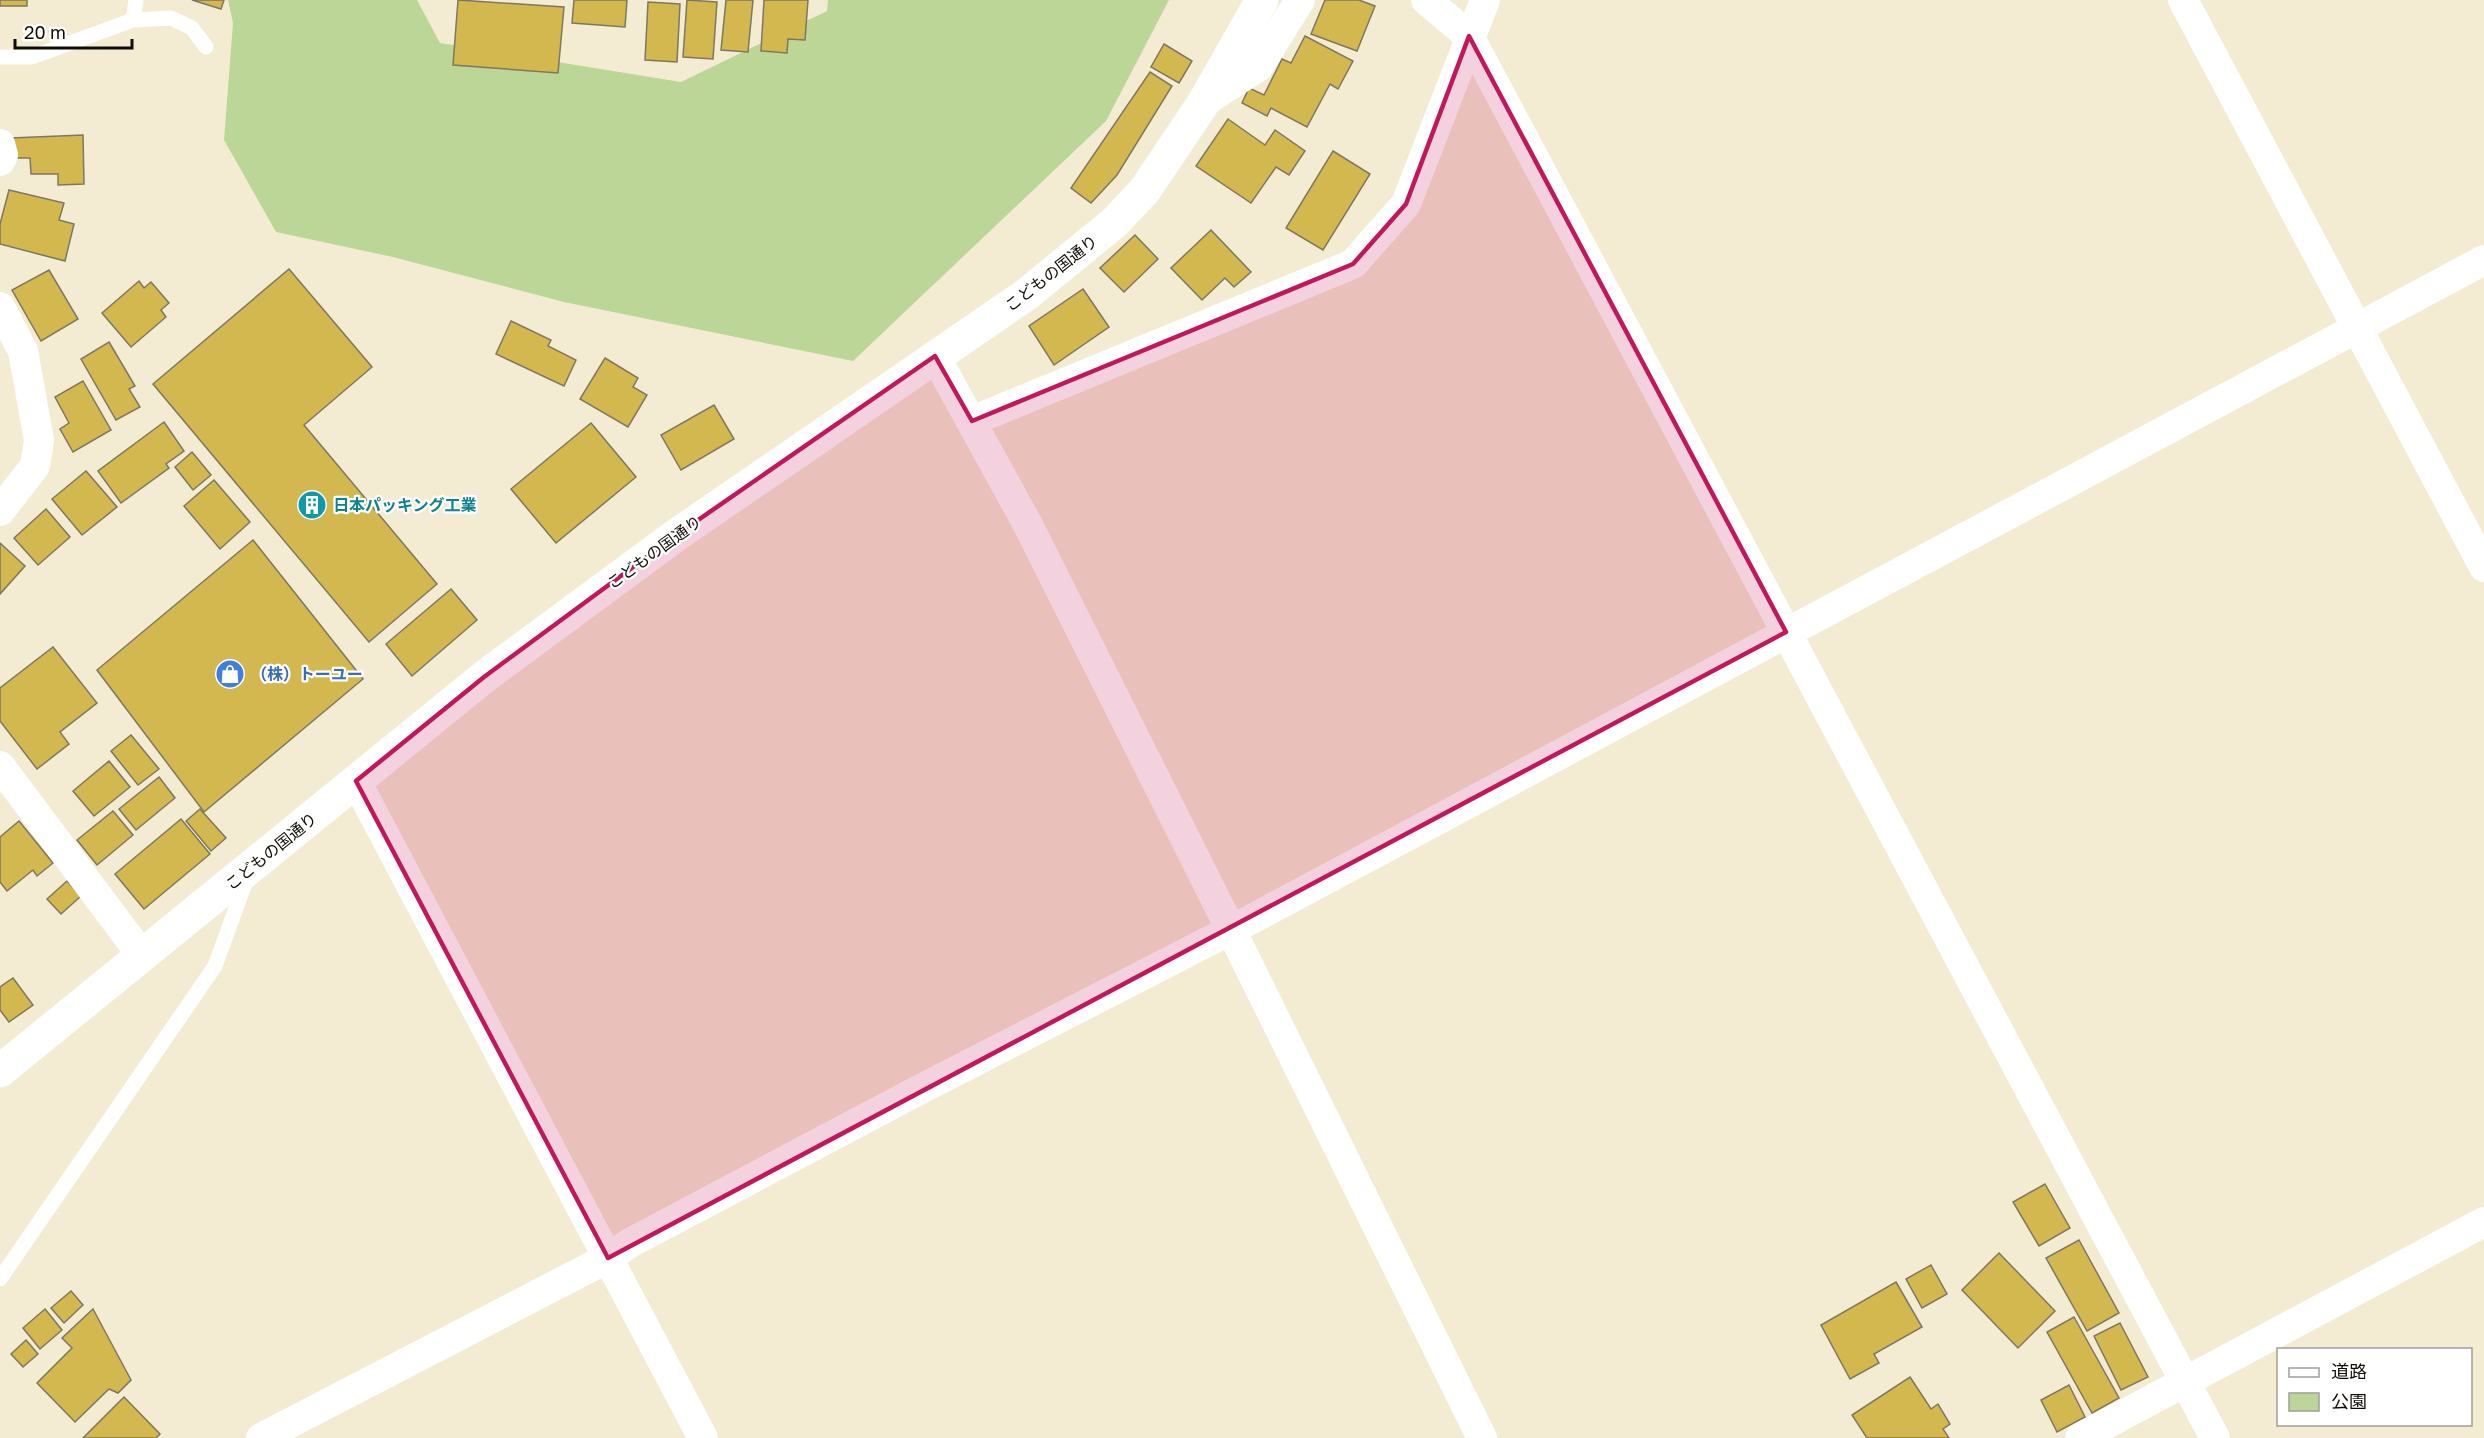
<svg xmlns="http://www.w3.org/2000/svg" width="2484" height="1438" viewBox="0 0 2484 1438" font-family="'Golos Text','Noto Sans JP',sans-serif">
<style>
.green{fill:#bbd697}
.building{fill:#d3b74f;stroke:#7e7861;stroke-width:1.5}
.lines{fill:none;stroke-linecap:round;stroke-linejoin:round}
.lane{stroke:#fff;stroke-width:15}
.street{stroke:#fff;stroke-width:30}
.secondary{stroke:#fff;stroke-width:33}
.marked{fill:#c2185b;fill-opacity:0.2;stroke:#c2185b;stroke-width:4.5;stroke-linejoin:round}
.labels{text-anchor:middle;stroke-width:4.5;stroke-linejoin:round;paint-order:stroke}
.street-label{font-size:16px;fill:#0f0c05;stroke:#fff}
.culture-label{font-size:16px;font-weight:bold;fill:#0d838f;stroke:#fff;text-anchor:start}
.shop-label{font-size:16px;font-weight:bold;fill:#366cbe;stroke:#fff;text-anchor:start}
</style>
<rect width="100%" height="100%" fill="#f3ecd2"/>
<path class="green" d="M228,0H417L440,43L681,82L827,11L828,0H1169L1106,121L853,361L564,302L393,257L276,232L224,140L233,23Z"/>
<g class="building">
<rect x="0" y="0" width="27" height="6"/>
<path d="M192,0H224L221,9Z"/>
<path d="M458,0L564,7L558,73L453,65Z"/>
<path d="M574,0H627L625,27L572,23Z"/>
<path d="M687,0L717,2L713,59L683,57Z"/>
<path d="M726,0H753L748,52L721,50Z"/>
<path d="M764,0H808L805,40L788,39L787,53L761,51Z"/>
<path d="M1325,0H1359L1375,6L1357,51L1311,34Z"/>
<path d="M648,2L680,4L677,62L645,60Z"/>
<path d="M1305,36L1353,61L1338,89L1330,84L1307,127L1271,108L1267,116L1242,103L1249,88L1264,95L1282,59L1291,63Z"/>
<path d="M1164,44L1192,61L1179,83L1151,67Z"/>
<path d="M1150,72L1172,86L1117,175L1091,203L1071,188Z"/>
<path d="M1228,119L1265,145L1275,130L1305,151L1289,175L1276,167L1251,203L1196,166Z"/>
<path d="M83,135L84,184L58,185V174H31L30,158H12L11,138Z"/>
<path d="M1333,151L1370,174L1323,250L1286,228Z"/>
<path d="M9,190L64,203L59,220L74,224L65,261L0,244V224Z"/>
<path d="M1211,230L1251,272L1234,287L1225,278L1202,300L1171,268Z"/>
<path d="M1135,235L1158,259L1124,292L1100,268Z"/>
<path d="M289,269L372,367L304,425L437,584L369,642L153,384Z"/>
<path d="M49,270L78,319L41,341L12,290Z"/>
<path d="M139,281L144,288L151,282L169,303L161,310L166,317L131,347L102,313Z"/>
<path d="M1083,289L1109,327L1054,365L1029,326Z"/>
<path d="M511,321L551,340L548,346L576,360L564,386L496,354Z"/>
<path d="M109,342L135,386L129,389L140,407L116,420L81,359Z"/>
<path d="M605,358L638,378L633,387L647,395L628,427L580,399Z"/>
<path d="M83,381L111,430L73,452L60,429L69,423L55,397Z"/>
<path d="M714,405L734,439L681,470L661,435Z"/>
<path d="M164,422L184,451L166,464L169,468L121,503L98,471Z"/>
<path d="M591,423L636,477L556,543L511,489Z"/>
<path d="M192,452L211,475L193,490L175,467Z"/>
<path d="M86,471L117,507L82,535L52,499Z"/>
<path d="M214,480L250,522L220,549L184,506Z"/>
<path d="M46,509L70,537L38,565L14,538Z"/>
<path d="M253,540L363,679L204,812L97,670Z"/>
<path d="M0,543L25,566L0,594Z"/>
<path d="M451,589L477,620L412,676L386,644Z"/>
<path d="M53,647L97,703L60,732L69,744L37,769L0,721V688Z"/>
<path d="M131,735L159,769L138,785L111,751Z"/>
<path d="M109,761L130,787L94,816L73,791Z"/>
<path d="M159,777L175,798L136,830L119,809Z"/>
<path d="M200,809L226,838L211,851L186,821Z"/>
<path d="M113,811L133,835L97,865L77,840Z"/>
<path d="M181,819L210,854L144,909L115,874Z"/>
<path d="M19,821L53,863L37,876L33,870L7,891L0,882V837Z"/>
<path d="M67,881L81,896L61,914L47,899Z"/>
<path d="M13,978L33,1005L9,1022L0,1010V987Z"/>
<path d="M2045,1184L2070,1228L2039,1246L2013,1202Z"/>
<path d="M2079,1240L2119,1313L2087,1331L2046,1258Z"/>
<path d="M1999,1253L2055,1311L2018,1348L1962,1290Z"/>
<path d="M1931,1265L1947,1294L1922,1308L1906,1279Z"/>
<path d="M1896,1282L1922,1327L1874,1354L1879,1363L1850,1379L1821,1325Z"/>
<path d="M71,1291L83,1305L64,1323L51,1308Z"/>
<path d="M45,1309L62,1330L40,1349L23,1328Z"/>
<path d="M93,1309L131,1380L118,1393L109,1389L75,1422L37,1383L72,1348L62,1338Z"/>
<path d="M2074,1317L2119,1398L2092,1413L2047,1332Z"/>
<path d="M2120,1323L2148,1377L2121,1390L2094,1336Z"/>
<path d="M26,1340L38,1354L23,1367L11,1354Z"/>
<path d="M1910,1377L1931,1409L1938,1404L1950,1424L1943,1429L1949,1438H1867L1852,1415Z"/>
<path d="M2069,1385L2085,1417L2057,1432L2041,1400Z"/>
<path d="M124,1397L160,1434L156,1438H83Z"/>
</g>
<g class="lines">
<g class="lane">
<path d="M133,20L136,0"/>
<path d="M0,57H32L133,20L171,18L192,28L206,47"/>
<path d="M0,1279L215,966L247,878"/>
</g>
<g class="street">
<path d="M1426,0L1469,36L2215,1438"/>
<path d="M2183,0L2484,567"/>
<path d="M1204,102L1258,67L1300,0"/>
<path d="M0,144L3,155L0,161"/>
<path d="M0,307L23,351L39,440L35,466L0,511"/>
<path d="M935,356L1028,525L1231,930L1482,1438"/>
<path d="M972,421L1353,264L1406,204L1485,0"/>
<path d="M0,766L141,954"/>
<path d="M356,781L703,1438"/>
<path d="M261,1438L608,1258L630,1243L917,1091L1250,920L2484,260"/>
<path d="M2080,1438L2484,1222"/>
</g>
<path class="secondary" d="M0,1071L484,677L675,536L1027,294L1115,222L1145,190L1204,102L1262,0"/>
</g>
<path class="marked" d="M1469,36L1786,632L608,1258L356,781L484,677L675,536L935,356L972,421L1353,264L1406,204Z"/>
<defs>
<g id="building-disc" transform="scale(1.5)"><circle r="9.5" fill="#0f9aa8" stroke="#fff"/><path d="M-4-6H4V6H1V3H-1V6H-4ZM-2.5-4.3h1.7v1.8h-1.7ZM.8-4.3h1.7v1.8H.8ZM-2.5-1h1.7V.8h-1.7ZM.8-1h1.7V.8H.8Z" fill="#fff"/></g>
<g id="shop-disc" transform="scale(1.5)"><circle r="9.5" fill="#3f7fe0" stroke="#fff"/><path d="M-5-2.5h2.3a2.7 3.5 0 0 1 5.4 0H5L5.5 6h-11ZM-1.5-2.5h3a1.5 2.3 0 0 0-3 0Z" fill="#fff"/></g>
</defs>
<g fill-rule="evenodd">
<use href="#building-disc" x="312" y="505"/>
<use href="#shop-disc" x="230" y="674"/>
</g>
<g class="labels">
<g class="street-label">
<text transform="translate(1051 273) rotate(-38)" y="6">こどもの国通り</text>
<text transform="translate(654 552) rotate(-36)" y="6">こどもの国通り</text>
<text transform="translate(271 851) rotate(-39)" y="6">こどもの国通り</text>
</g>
<g class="culture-label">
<text x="333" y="511">日本パッキング工業</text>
</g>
<g class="shop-label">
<text x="251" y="680">（株）トーユー</text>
</g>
</g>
<rect x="2277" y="1348" width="195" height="78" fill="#ffffff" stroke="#9f9e9b" stroke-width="1.5"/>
<rect x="2289" y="1368" width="30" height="9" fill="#ffffff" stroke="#9f9e9b" stroke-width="1.5"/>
<text x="2331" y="1378" font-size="18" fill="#0f0c05">道路</text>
<rect x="2289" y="1393" width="30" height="18" fill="#bbd697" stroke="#9f9e9b" stroke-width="1.5"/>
<text x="2331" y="1408" font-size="18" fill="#0f0c05">公園</text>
<path d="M15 39v9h117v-9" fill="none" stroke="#0f0c05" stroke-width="3"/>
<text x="24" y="39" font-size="18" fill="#0f0c05" stroke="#ffffff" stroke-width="4.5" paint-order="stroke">20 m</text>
</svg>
